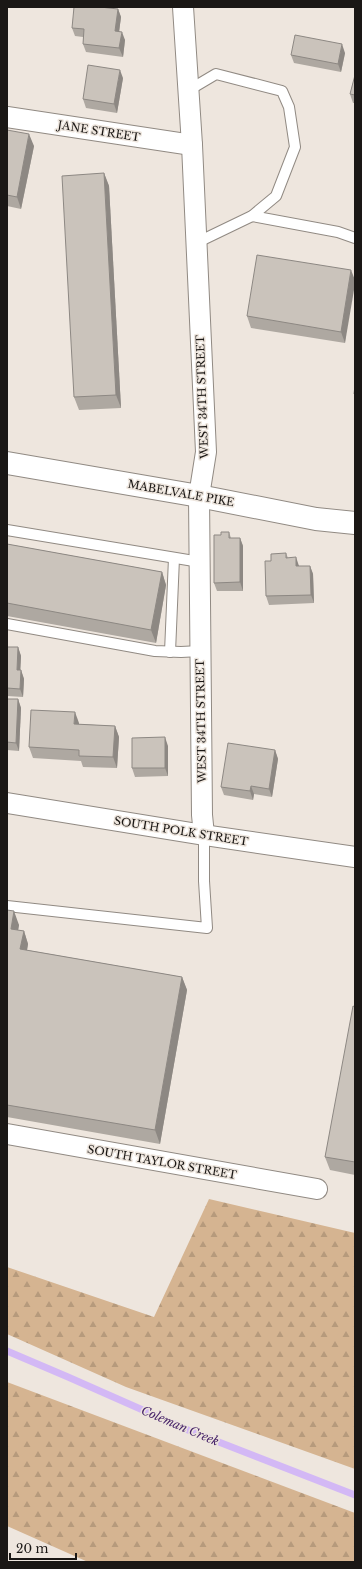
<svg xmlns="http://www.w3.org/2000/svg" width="362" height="1569" viewBox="0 0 362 1569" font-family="'Libre Baskerville',serif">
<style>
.forest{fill:url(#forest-firs)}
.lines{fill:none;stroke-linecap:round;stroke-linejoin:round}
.stream{stroke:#d3b8f5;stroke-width:7}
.service-casing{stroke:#918a83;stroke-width:12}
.minor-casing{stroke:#918a83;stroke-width:22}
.secondary-casing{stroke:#918a83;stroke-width:24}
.service{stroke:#fff;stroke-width:10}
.minor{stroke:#fff;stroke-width:20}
.secondary{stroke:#fff;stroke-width:22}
.wall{fill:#aea8a1}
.shaded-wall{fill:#8d8883}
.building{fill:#cac3bb;stroke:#8d8883}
.labels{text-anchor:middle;stroke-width:3;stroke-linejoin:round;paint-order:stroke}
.street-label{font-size:11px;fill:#1a1715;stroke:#eee6de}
.water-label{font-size:12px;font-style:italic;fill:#472369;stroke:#eee6de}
</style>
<defs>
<pattern id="forest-firs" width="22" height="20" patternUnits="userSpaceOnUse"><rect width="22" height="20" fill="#d5b491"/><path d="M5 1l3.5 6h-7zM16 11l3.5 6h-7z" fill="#b69a7c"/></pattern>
</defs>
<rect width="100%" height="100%" fill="#eee6de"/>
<g class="forest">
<path d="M209,1199L355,1233V1469L126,1387L7,1334V1267L154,1317Z"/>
<path d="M7,1382L355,1513V1562H88L7,1526Z"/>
</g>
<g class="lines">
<path class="stream" d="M7,1351L68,1377L188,1430L355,1495"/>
<g class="service-casing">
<g id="service">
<path d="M189,90L216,74L282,91L289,107L295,147L276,196L252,216L196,243"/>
<path d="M252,216L338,232L355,238"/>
<path d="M7,530L200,562"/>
<path d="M7,624L155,651L181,652L200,651"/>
<path d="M170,652L174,558"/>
<path d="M7,906L207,928L204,881V835"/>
</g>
</g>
<g class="minor-casing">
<g id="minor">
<path d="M183,7L192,145L206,452L199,496L202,815L204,835"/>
<path d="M7,117L192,145"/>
<path d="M7,803L204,835L355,857"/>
<path d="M7,1134L317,1189"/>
</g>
</g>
<g class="secondary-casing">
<path id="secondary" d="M7,463L199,496L316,519L355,523"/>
</g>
<use href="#service" class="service"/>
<use href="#minor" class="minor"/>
<use href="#secondary" class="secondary"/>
</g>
<g class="wall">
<path d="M118,9L121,17L119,32L125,40L123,57L86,52L83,44V37L75,36L72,28Z"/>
<path d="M345,53L341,72L294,63L291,55Z"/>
<path d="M355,75V103H353L350,94Z"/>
<path d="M123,78L117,113L86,108L83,99Z"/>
<path d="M7,130L34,146L21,209L7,206Z"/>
<path d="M104,173L109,186L121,408L79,410L74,397Z"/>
<path d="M351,270L345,343L251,328L247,316Z"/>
<path d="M229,532L231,538H240L243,546V591H217L214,583L221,535Z"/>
<path d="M7,544L162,572L166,585L156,643L7,616Z"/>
<path d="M286,553L288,558L299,566H310L313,574L314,603L269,605L266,596Z"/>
<path d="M7,647H18L21,656L20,670H21L24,679L23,697L7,696Z"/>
<path d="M7,699H18L21,708L19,751L7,750Z"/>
<path d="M79,723V724L115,726L119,737L117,768L83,767L81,761L33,758L29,747Z"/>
<path d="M168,746V776L135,777L132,768Z"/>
<path d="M275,750L278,759L272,797L254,794L253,800L224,795L221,787Z"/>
<path d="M7,910L19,925L18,930L24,931L28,944L27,950L182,977L187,990L160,1144L7,1117Z"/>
<path d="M355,1007V1175L330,1170L325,1157Z"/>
</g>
<g class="shaded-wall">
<path d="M118,9L121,17L118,40L115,31Z"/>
<path d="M122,32L125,40L123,57L119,48Z"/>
<path d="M342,44L345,53L341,72L338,64Z"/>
<path d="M120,70L123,78L117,113L114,104Z"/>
<path d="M29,134L34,146L21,209L17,197Z"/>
<path d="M104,173L109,186L121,408L116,395Z"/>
<path d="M351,270L355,280V284L345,343L341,332Z"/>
<path d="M240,538L243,546V591L240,582Z"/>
<path d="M296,557L299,566H296Z"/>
<path d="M310,566L313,574L314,603L311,595Z"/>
<path d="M162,572L166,585L156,643L151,630Z"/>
<path d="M18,647L21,656L20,678L17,670Z"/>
<path d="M21,670L24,679L23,697L20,689Z"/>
<path d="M18,699L21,708L19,751L16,743Z"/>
<path d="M75,712L79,723V735L74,724Z"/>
<path d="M115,726L119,737L117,768L113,757Z"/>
<path d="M165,737L168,746V776L165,768Z"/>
<path d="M275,750L278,759L272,797L269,789Z"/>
<path d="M251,786L254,794L253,800L250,791Z"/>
<path d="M14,911L19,925L16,942L11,929Z"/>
<path d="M24,931L28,944L25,962L20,949Z"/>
<path d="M182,977L187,990L160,1144L155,1130Z"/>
</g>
<g class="building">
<path d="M74,7H100L118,9L115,31L122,32L119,48L83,44L84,29L72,28Z"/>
<path d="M295,35L342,44L338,64L291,55Z"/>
<path d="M88,65L120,70L114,104L83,99Z"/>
<path d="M355,75V95L350,94Z"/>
<path d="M7,130L29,134L17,197L7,195Z"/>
<path d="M104,173L116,395L74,397L62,176Z"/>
<path d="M257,255L351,270L341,332L247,316Z"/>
<path d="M355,385V394H354Z"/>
<path d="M221,532H229V538H240V582L214,583V535H221Z"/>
<path d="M7,544L162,572L151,630L7,603Z"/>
<path d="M286,553V558L296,557V566H310L311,595L266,596L265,561H271V554Z"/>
<path d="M7,647H18L17,670H21L20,689L7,688Z"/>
<path d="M7,699H18L16,743L7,742Z"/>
<path d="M31,710L75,712L74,724L115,726L113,757L79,756V750L29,747Z"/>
<path d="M165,737V768H132V738Z"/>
<path d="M228,743L275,750L269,789L251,786L250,791L221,787Z"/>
<path d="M7,910L14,911L11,929L24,931L20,949L182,977L155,1130L7,1105Z"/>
<path d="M353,1006L355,1007V1162L325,1157Z"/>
</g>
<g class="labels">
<g class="street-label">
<text transform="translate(99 131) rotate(9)" y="4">JANE STREET</text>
<text transform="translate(202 397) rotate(-92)" y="4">WEST 34TH STREET</text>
<text transform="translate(181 493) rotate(10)" y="4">MABELVALE PIKE</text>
<text transform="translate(201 721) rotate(-91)" y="4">WEST 34TH STREET</text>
<text transform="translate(181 831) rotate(9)" y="4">SOUTH POLK STREET</text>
<text transform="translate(162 1162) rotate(10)" y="4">SOUTH TAYLOR STREET</text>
</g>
<g class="water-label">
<text transform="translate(180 1426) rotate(23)" y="4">Coleman Creek</text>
</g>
</g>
<rect width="362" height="1569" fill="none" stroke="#1a1715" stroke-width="16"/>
<path d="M10 1553v6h66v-6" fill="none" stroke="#1a1715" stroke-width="2"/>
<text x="16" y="1553" font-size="12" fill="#1a1715" stroke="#eee6de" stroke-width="3" paint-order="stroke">20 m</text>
</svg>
